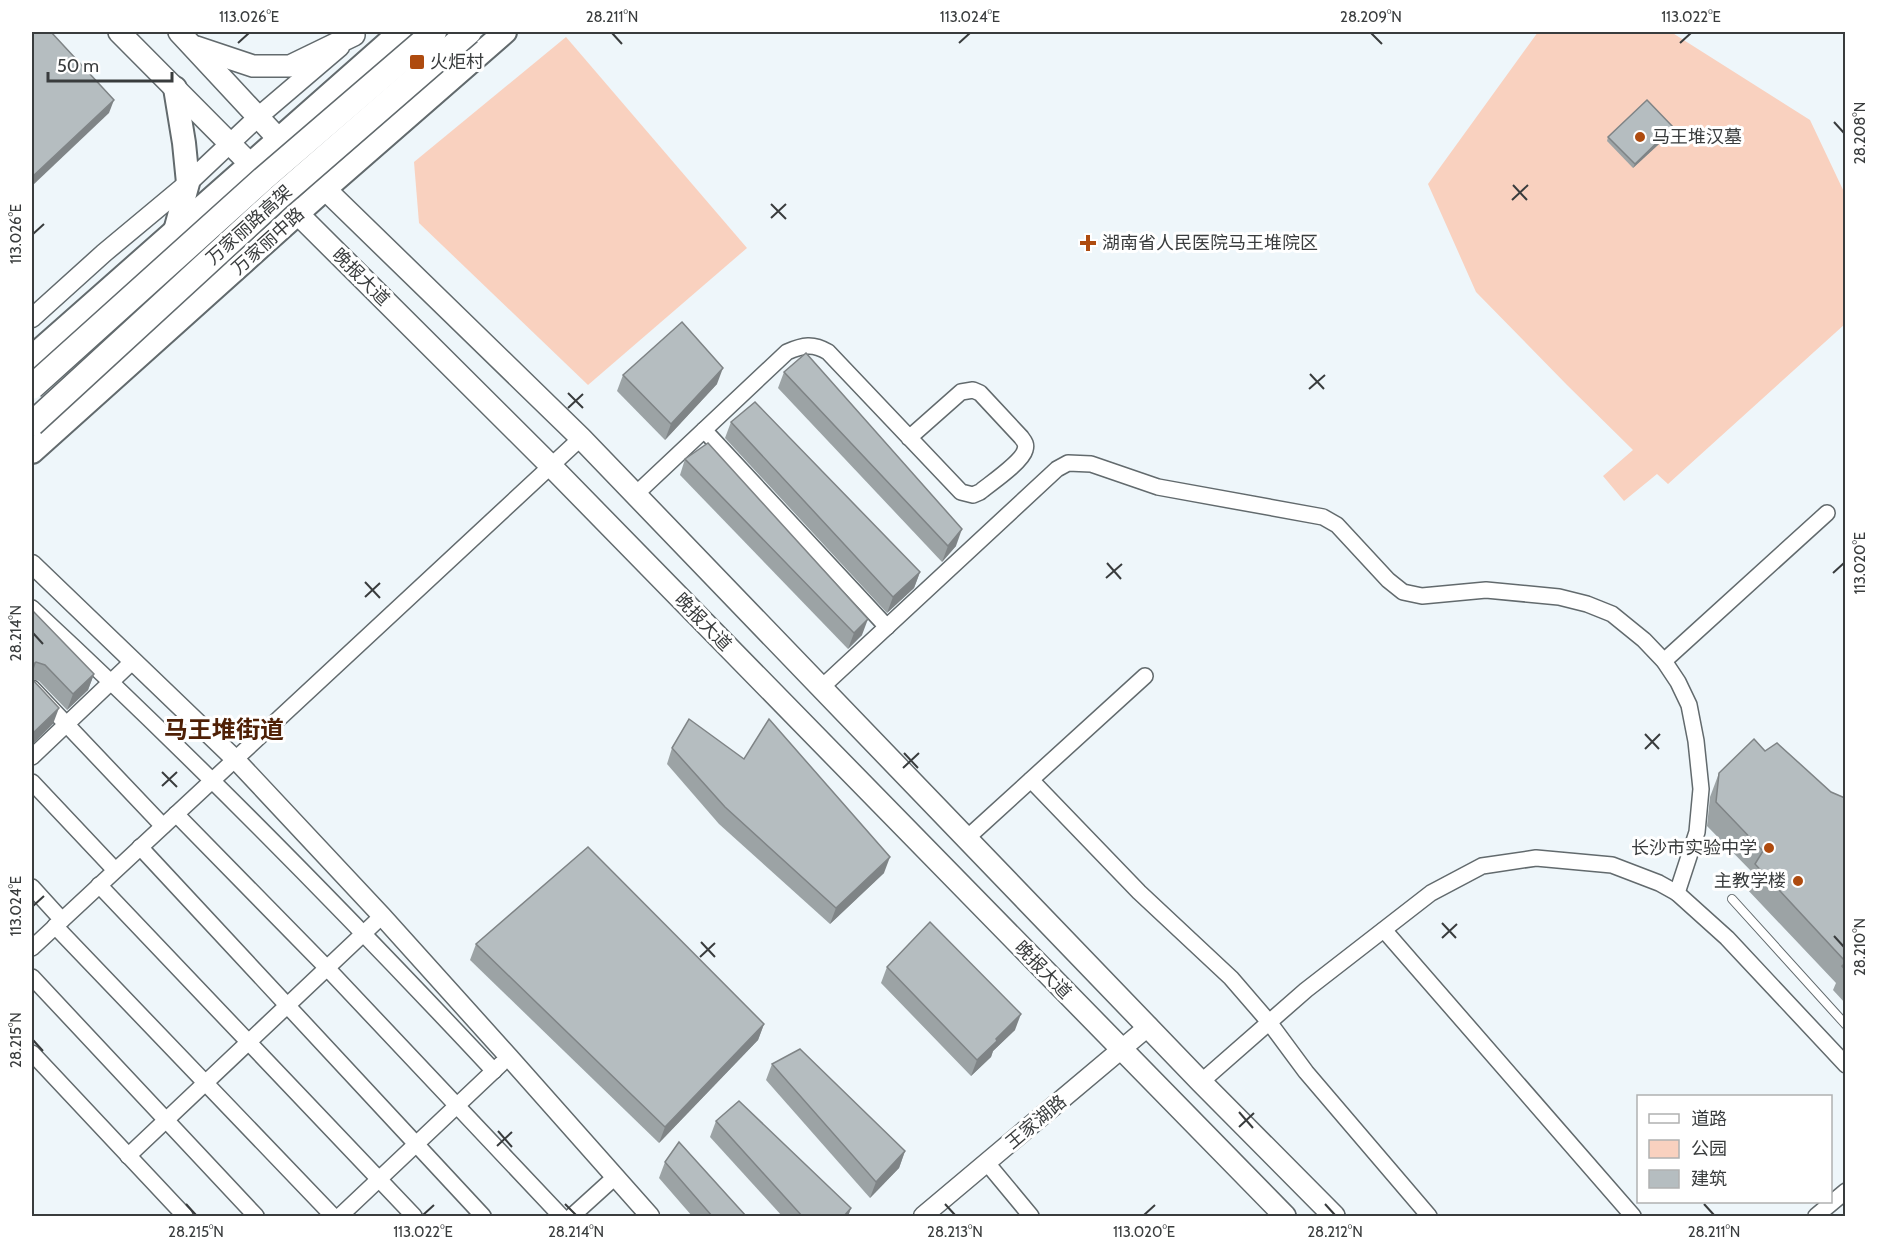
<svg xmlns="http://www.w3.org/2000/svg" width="1877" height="1248" viewBox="0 0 1877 1248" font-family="Cabin,'Noto Sans SC',sans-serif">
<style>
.green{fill:#f9d1bf}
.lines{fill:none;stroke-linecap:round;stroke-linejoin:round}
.service-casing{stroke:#626a6d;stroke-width:10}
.minor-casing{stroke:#626a6d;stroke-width:18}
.tertiary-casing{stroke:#626a6d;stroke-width:21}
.secondary-casing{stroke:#626a6d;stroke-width:24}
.primary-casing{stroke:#626a6d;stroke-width:26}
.service{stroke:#fff;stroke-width:8}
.minor{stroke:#fff;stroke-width:15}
.tertiary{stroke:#fff;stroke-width:18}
.secondary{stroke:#fff;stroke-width:21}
.primary{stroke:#fff;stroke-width:22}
.trunk-bridge-casing{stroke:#626a6d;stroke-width:27;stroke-linecap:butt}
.trunk-bridge{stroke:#fff;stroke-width:24}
.wall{fill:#9ca3a5}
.shaded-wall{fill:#7f8486}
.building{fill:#b5bdc0;stroke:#7f8486;stroke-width:1.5}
.ticks{fill:none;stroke:#393c3d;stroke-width:2}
.poi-dot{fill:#ae4b0f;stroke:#fff;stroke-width:2}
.labels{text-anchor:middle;stroke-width:6;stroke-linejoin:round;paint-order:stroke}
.poi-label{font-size:18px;fill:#393c3d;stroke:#fff;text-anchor:start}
.street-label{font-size:18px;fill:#393c3d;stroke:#fff}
.district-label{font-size:24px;font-weight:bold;fill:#4f2006;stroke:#fff}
.neatline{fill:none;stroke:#393c3d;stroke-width:2}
.ticks-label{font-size:15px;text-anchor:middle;fill:#393c3d}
</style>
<rect width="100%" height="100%" fill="#eef6fa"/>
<g class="green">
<path d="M1538,32H1671L1810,120L1845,194V324L1668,484L1657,474L1624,501L1603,476L1633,450L1567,385L1476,292L1428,184Z"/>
<path d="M566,37L747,248L588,385L419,223L414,162Z"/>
</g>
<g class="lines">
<g class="service-casing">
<path id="service" d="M1732,899L1846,1025"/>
</g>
<g class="minor-casing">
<g id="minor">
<path d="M704,430L887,627"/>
<path d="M636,494L787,352C803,345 813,343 828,352L961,492L973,495L980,492C991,483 1022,462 1025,450C1027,444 1024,441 1021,437L980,393L973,390L961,392L909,438"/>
<path d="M32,608C192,756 345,912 494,1071"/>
<path d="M1664,661L1827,513"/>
<path d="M822,687L1057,469L1068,463L1091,464L1158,487L1323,517L1337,525L1388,580L1403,592L1422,596L1486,590L1559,597L1587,604L1612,614L1644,640L1664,661L1678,682L1689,705L1696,741L1701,789L1697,832L1677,893"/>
<path d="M32,688L163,826"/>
<path d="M32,757L133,661"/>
<path d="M1031,780L1139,892L1231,978L1269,1022L1306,1072L1429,1216"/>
<path d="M32,782L115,870"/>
<path d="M176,814L327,968L561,1216"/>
<path d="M967,838L1145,676"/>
<path d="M140,847L483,1216"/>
<path d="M99,885L414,1216"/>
<path d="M32,887L62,920"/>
<path d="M55,926L333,1216"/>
<path d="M1384,930L1633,1216"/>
<path d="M32,948L581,438"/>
<path d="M32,977L256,1216"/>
<path d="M32,1053L185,1216"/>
<path d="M1201,1082L1306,990L1431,893L1482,866L1536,858L1612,865L1659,883L1677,893L1727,938L1846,1065"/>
<path d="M128,1156L382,916"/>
<path d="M987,1163L1031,1216"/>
<path d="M340,1216L501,1064"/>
<path d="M572,1216L615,1177"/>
<path d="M1816,1216L1846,1191"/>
</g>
</g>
<g class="tertiary-casing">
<g id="tertiary">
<path d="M32,318L104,253L188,183L258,117L340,47"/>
<path d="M32,564L235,759L382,916L509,1057L650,1216"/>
<path d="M923,1216L1149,1026"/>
</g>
</g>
<g class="secondary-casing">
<g id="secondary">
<path d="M119,32L265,179L298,214L551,466L1285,1216"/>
<path d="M179,32L325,189L581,438L1201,1082L1334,1216"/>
<path d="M196,47L253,66H290L354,35"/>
</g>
</g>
<g class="primary-casing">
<g id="primary">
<path d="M175,88L184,143L188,183L175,231"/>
<path d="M32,357L400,32"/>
<path d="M32,452L325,189L505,32"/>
</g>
</g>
<use href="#service" class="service"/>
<use href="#minor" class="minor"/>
<use href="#tertiary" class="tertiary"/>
<use href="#secondary" class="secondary"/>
<use href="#primary" class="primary"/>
<g class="trunk-bridge-casing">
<g id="trunk-bridge">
<path d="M32,387L263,179L434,32"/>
<path d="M32,424L279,197L469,32"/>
</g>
</g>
<use href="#trunk-bridge" class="trunk-bridge"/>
</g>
<g class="wall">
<path d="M1673,127L1672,132L1633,168L1607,141L1608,137Z"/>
<path d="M784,372L956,546L942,562L778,388Z"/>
<path d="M623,375L717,384L665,440L617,391Z"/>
<path d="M731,422L920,572L914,588L887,613L725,438Z"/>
<path d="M685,459L862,635L848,649L680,475Z"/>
<path d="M32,610L94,674L88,690L67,710L39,681L32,679Z"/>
<path d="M672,748L744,759L884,873L830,924L719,824L667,764Z"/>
<path d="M1765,751L1831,792L1845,798V1003L1833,990L1836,983L1746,888L1752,872L1707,826L1710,797L1719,773Z"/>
<path d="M476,944L764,1024L758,1040L659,1143L470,960Z"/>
<path d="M887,967L1015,1030L993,1051L991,1057L971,1076L881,983Z"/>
<path d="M772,1064L905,1151L899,1168L870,1198L766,1080Z"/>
<path d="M716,1121L851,1208L848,1216H782L710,1137Z"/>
<path d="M665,1162L746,1216H692L659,1178Z"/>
</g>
<g class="shaded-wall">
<path d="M114,100L109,113L32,186V177Z"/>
<path d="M1673,127L1672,132L1633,168L1635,164Z"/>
<path d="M723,368L717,384L665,440L671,424Z"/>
<path d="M962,529L956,546L942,562L948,546Z"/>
<path d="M920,572L914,588L887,613L893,597Z"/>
<path d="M868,619L862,635L848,649L854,633Z"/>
<path d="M36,662L32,675V665Z"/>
<path d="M94,674L88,690L67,710L73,694Z"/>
<path d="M59,708L53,724L32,745V734Z"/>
<path d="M890,857L884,873L830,924L836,908Z"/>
<path d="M1021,1014L1015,1030L993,1051L991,1057L971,1076L977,1060L996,1039Z"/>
<path d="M764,1024L758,1040L659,1143L665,1127Z"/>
<path d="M905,1151L899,1168L870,1198L876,1182Z"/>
<path d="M851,1208L848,1216H844Z"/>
</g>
<g class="building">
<path d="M32,32H51L114,100L32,177Z"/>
<path d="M1647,100L1673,127L1635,164L1608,137Z"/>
<path d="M682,322L723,368L671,424L623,375Z"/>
<path d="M806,353L962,529L948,546L784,372Z"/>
<path d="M755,402L920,572L893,597L731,422Z"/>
<path d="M708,443L868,619L854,633L685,459Z"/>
<path d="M32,610L94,674L73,694L45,665L36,662L32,665Z"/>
<path d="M32,679L59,708L32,734Z"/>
<path d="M689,719L744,759L769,719L890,857L836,908L725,807L672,748Z"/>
<path d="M1754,739L1765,751L1777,743L1831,792L1845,798V961L1755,864L1763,851L1716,802L1719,773Z"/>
<path d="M588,847L764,1024L665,1127L476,944Z"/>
<path d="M930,922L1021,1014L996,1039L997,1041L977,1060L887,967Z"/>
<path d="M1845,963V970L1842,966Z"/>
<path d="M800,1049L905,1151L876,1182L772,1064Z"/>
<path d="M739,1101L851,1208L844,1216H802L716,1121Z"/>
<path d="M679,1142L746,1216H712L665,1162Z"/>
</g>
<path class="ticks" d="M612,33L622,44M1371,33L1382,44M238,43L249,33M959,43L970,33M1680,43L1691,33M1834,122L1844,133M1513,185L1527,200M1512,200L1528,185M771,204L786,219M771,218L786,204M33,234L44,224M1310,374L1324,389M1309,389L1325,375M568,393L583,408M568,408L583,394M1107,563L1121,579M1833,573L1844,563M1106,578L1122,564M365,582L380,598M365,597L380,583M33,633L43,644M1645,734L1659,749M1645,749L1660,734M904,753L918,768M903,768L919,753M162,772L177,787M162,786L177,772M33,906L44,896M1442,923L1456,938M1834,936L1844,947M1442,938L1457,924M701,942L715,957M700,957L715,943M33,1040L43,1051M1239,1112L1253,1128M1239,1127L1254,1113M498,1131L512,1147M497,1146L512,1132M186,1204L196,1215M565,1204L576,1215M945,1204L955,1215M1325,1204L1335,1215M1704,1204L1714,1215M423,1215L434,1205M1144,1215L1155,1205"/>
<g class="poi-dot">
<rect x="409" y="54" width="16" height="16" rx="3"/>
<circle cx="1640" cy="137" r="6"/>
<path d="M1085 234h6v6h6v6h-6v6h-6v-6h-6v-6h6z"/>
<circle cx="1769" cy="848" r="6"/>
<circle cx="1798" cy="881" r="6"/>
</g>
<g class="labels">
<g class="poi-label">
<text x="430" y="68">火炬村</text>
<text x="1652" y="143">马王堆汉墓</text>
<text x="1102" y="249">湖南省人民医院马王堆院区</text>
<text x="1757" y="854" text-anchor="end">长沙市实验中学</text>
<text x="1786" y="887" text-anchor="end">主教学楼</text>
</g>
<g class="street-label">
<text transform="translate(249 225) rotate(-42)" y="6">万家丽路高架</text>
<text transform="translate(268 241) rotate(-42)" y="6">万家丽中路</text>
<text transform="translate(361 277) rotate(45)" y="6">晚报大道</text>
<text transform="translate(703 622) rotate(46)" y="6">晚报大道</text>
<text transform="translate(1043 970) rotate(46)" y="6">晚报大道</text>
<text transform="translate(1036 1122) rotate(-40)" y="6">王家湖路</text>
</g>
<g class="district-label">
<text x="224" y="738">马王堆街道</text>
</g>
</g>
<rect width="1877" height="1248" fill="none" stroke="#ffffff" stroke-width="66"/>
<rect x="1637" y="1095" width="195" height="108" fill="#ffffff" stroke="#b0b1b1" stroke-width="1.5"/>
<rect x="1649" y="1114" width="30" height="9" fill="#ffffff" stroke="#b0b1b1" stroke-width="1.5"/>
<text x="1691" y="1125" font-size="18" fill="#393c3d">道路</text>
<rect x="1649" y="1140" width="30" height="18" fill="#f9d1bf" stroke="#b0b1b1" stroke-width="1.5"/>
<text x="1691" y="1155" font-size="18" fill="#393c3d">公园</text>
<rect x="1649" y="1170" width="30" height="18" fill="#b5bdc0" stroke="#b0b1b1" stroke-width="1.5"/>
<text x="1691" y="1185" font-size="18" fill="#393c3d">建筑</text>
<path d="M48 72v9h124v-9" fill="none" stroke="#393c3d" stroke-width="3"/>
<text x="57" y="72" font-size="18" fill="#393c3d" stroke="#ffffff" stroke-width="4.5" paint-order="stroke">50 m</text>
<rect x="33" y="33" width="1811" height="1182" class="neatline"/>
<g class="ticks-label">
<text x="249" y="22">113.026°E</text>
<text x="612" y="22">28.211°N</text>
<text x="970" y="22">113.024°E</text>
<text x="1371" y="22">28.209°N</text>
<text x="1691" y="22">113.022°E</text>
<text transform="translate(1860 133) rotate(-90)" y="5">28.208°N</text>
<text transform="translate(16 234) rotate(-90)" y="5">113.026°E</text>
<text transform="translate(1860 563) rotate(-90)" y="5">113.020°E</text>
<text transform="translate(16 633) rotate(-90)" y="5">28.214°N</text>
<text transform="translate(16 906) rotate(-90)" y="5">113.024°E</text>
<text transform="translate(1860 947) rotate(-90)" y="5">28.210°N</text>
<text transform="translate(16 1040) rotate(-90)" y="5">28.215°N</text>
<text x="196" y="1237">28.215°N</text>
<text x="423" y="1237">113.022°E</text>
<text x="576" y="1237">28.214°N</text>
<text x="955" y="1237">28.213°N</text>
<text x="1144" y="1237">113.020°E</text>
<text x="1335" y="1237">28.212°N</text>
<text x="1714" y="1237">28.211°N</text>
</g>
</svg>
